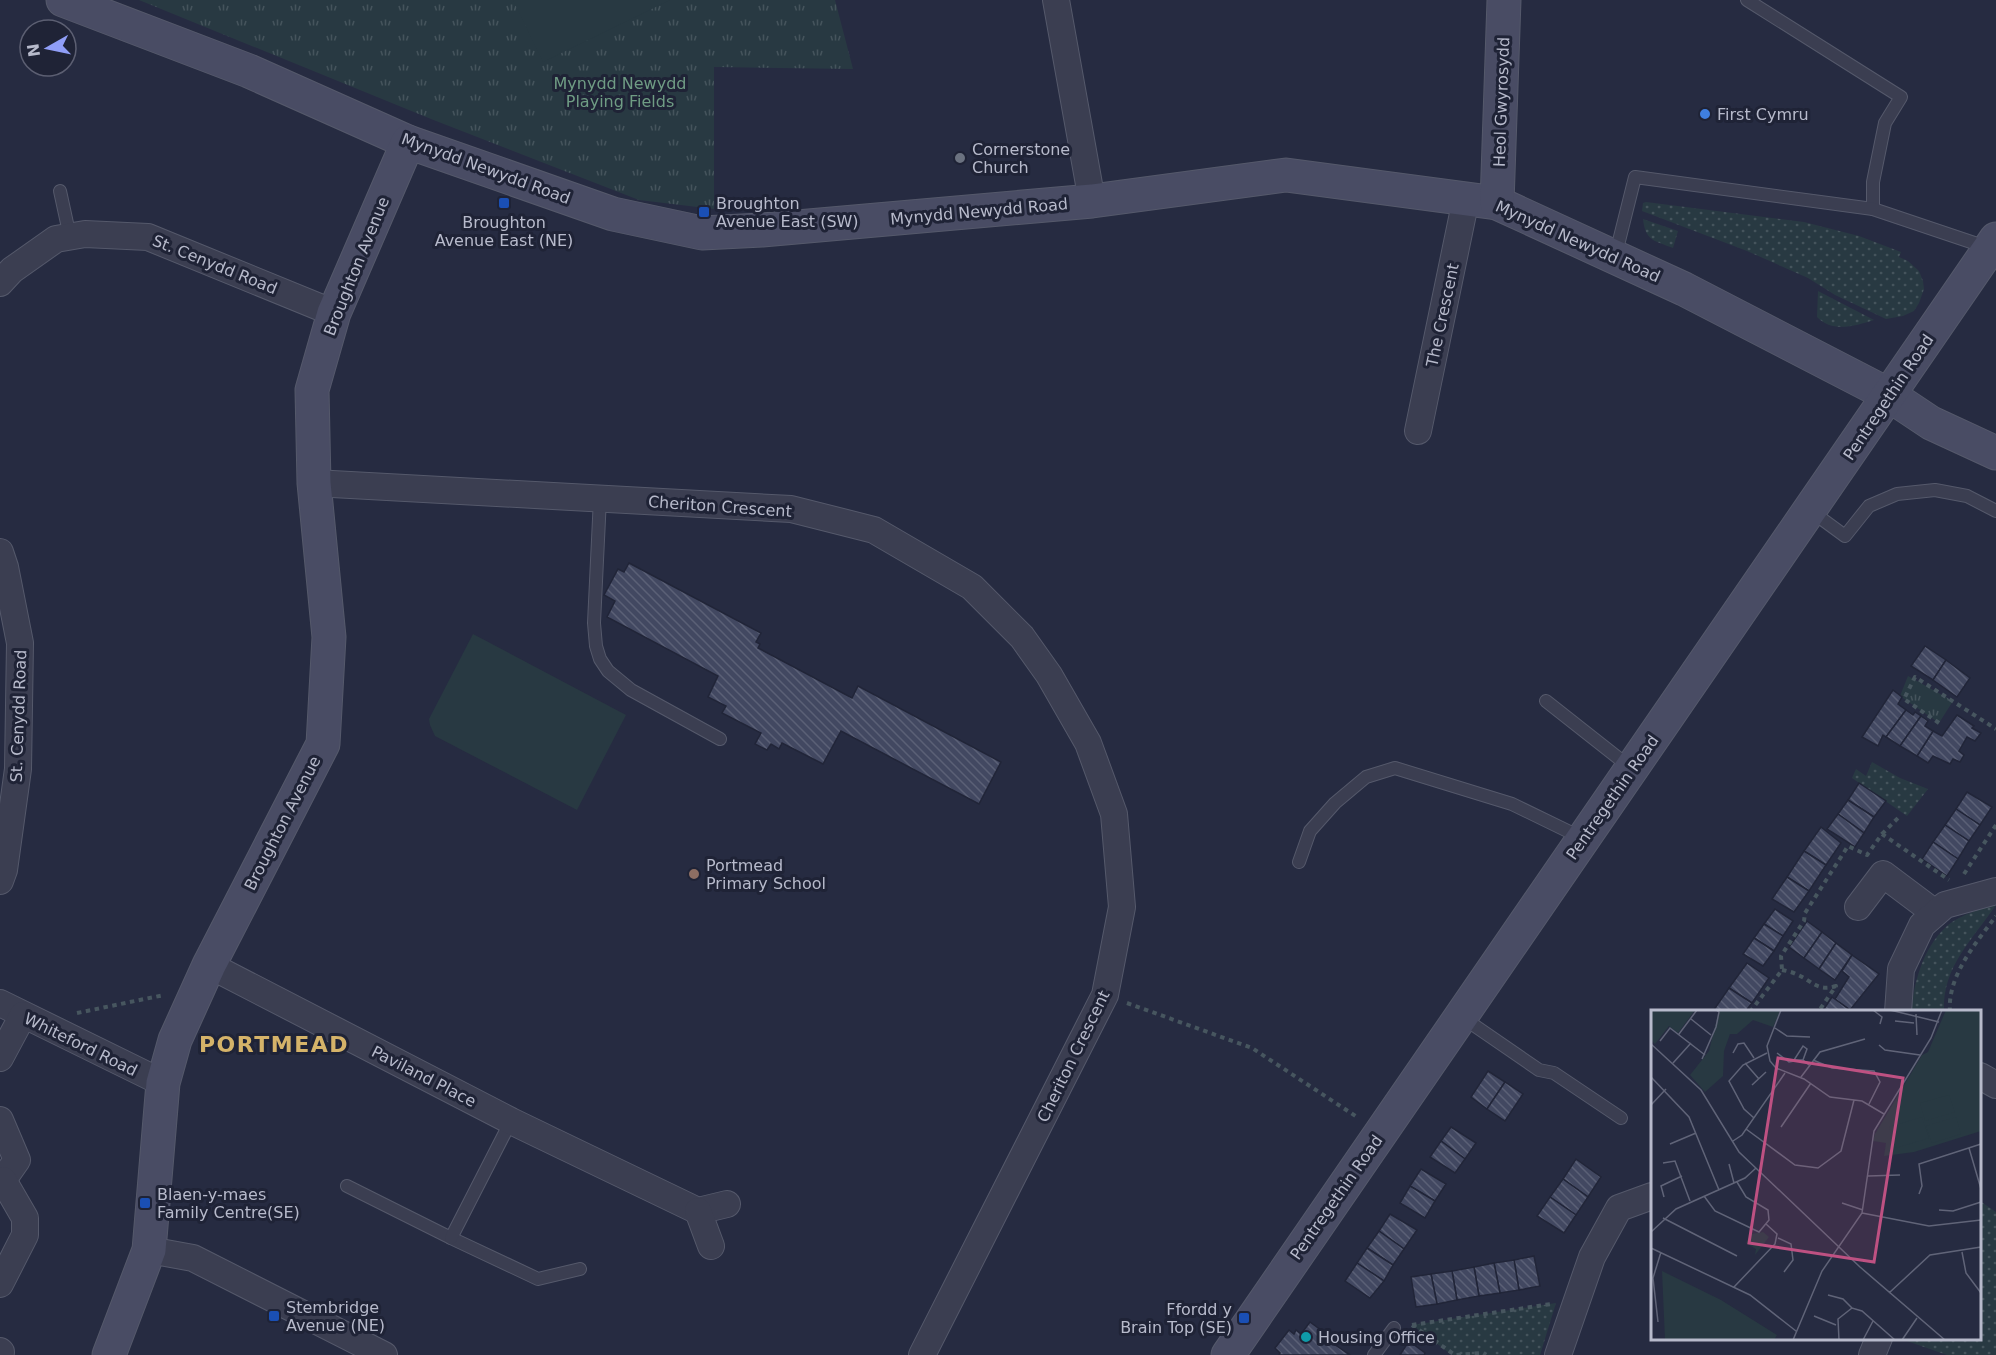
<svg xmlns="http://www.w3.org/2000/svg" width="1996" height="1355" viewBox="0 0 1996 1355" font-family="'DejaVu Sans',sans-serif">
<style>
.grass{fill:url(#grass-dots)}
.park{fill:url(#park-tufts)}
.garden{fill:#283942}
.building{fill:url(#building-back-hatch);stroke:#212538;stroke-width:1.5}
.lines{fill:none;stroke-linecap:round;stroke-linejoin:round}
.lane-casing{stroke:#55596b;stroke-width:14}
.street-casing{stroke:#55596b;stroke-width:28}
.secondary-casing{stroke:#55596b;stroke-width:35}
.path{stroke:#47565f;stroke-width:4;stroke-dasharray:4.5 4.5;stroke-linecap:butt}
.lane{stroke:#3b3e51;stroke-width:12}
.street{stroke:#3b3e51;stroke-width:26}
.secondary{stroke:#494c64;stroke-width:33}
.shop-dot{fill:#3f7fe0;stroke:#1f2336;stroke-width:2}
.worship-dot{fill:#6b7280;stroke:#1f2336;stroke-width:2}
.transit-dot{fill:#1a4fb4;stroke:#1f2336;stroke-width:2}
.education-dot{fill:#8d6e63;stroke:#1f2336;stroke-width:2}
.culture-dot{fill:#0f9aa8;stroke:#1f2336;stroke-width:2}
.labels{text-anchor:middle;stroke-width:6;stroke-linejoin:round;paint-order:stroke}
.park-label{font-size:16px;fill:#6f9c84;stroke:#1f2336}
.street-label{font-size:16px;fill:#b7bacb;stroke:#1f2336}
.poi-label{font-size:16px;fill:#b7bacb;stroke:#1f2336;text-anchor:start}
.district-label{font-size:22px;font-weight:bold;letter-spacing:1.5px;fill:#d5b369;stroke:#1f2336}
.inset-road{fill:none;stroke:#606478;stroke-width:1.5}
.view{fill:#be5182;fill-opacity:0.15;stroke:#be5182;stroke-width:3}
.inset-edge{fill:none;stroke:#b7bacb;stroke-width:3}
</style>
<defs>
<pattern id="grass-dots" width="8" height="8" patternUnits="userSpaceOnUse" patternTransform="scale(1.5)"><rect width="8" height="8" fill="#283942"/><path d="M2 2h.1M6 6h.1" fill="none" stroke="#45545c" stroke-width="1.8" stroke-linecap="round"/></pattern>
<pattern id="park-tufts" width="24" height="20" patternUnits="userSpaceOnUse" patternTransform="scale(1.5)"><rect width="24" height="20" fill="#283942"/><path d="M3 7l-1-3M5 7V3M7 7l1-3M15 17l-1-3M17 17v-4M19 17l1-3" fill="none" stroke="#45545c"/></pattern>
<pattern id="building-back-hatch" width="6" height="6" patternUnits="userSpaceOnUse" patternTransform="scale(1.5)"><rect width="6" height="6" fill="#424861"/><path d="M-1 5l2 2M0 0l6 6M5-1l2 2" fill="none" stroke="#5b6076"/></pattern>
</defs>
<rect width="100%" height="100%" fill="#262b41"/>
<g class="grass">
<path d="M1646,202L1804,222L1859,236L1901,252L1899,257L1908,261L1919,271L1923,281L1924,289L1919,303L1914,311L1903,316L1886,319L1835,295L1808,278L1747,251L1642,211L1643,203Z"/>
<path d="M1643,219L1678,231L1673,248C1655,241 1645,241 1643,219Z"/>
<path d="M1818,291L1874,320C1855,326 1832,333 1817,317Z"/>
<path d="M1872,762L1900,778L1928,789L1907,816L1852,778L1856,769L1866,776Z"/>
<path d="M1996,903V905C1973,939 1942,967 1944,1011L1911,1012C1914,982 1923,948 1946,927C1957,916 1981,909 1996,903Z"/>
<path d="M1980,1201L1996,1212V1355H1947L1904,1340L1980,1338Z"/>
<path d="M1556,1303L1540,1355H1452L1412,1325Z"/>
</g>
<g class="park">
<path d="M139,0H835L853,69L714,67V209L639,200L431,119Z"/>
<path d="M1908,676L1953,701L1939,723L1900,696Z"/>
</g>
<g class="garden">
<path d="M513,0H670L543,62Z"/>
<path d="M473,634L626,715L577,810L435,736L430,725L429,719Z"/>
</g>
<g class="building">
<path d="M629,563L761,633L756,642L760,644L758,648L852,698L858,686L1001,762L979,804L841,731L823,764L782,743L779,749L771,744L767,750L755,744L761,733L722,713L726,706L708,697L718,676L607,617L615,601L604,595L618,569L624,572Z"/>
<path d="M1925,646L1946,660L1933,680L1911,666Z"/>
<path d="M1946,660L1970,678L1957,697L1933,680Z"/>
<path d="M1893,690L1902,697L1898,704L1906,710L1886,737L1883,735L1878,746L1862,737Z"/>
<path d="M1906,710L1913,715L1915,712L1921,716L1900,746L1886,737Z"/>
<path d="M1957,715L1974,726L1972,728L1981,733L1975,741L1967,737L1959,751L1964,755L1960,762L1953,759L1950,764L1933,756L1928,763L1917,756L1933,731L1942,736Z"/>
<path d="M1921,716L1928,721L1925,726L1933,731L1917,756L1900,746Z"/>
<path d="M1859,783L1886,801L1874,817L1848,800Z"/>
<path d="M1967,792L1992,807L1980,825L1956,809Z"/>
<path d="M1848,800L1874,817L1864,833L1838,814Z"/>
<path d="M1956,809L1980,825L1969,841L1945,825Z"/>
<path d="M1838,814L1864,833L1855,847L1827,829Z"/>
<path d="M1945,825L1969,841L1958,859L1933,842Z"/>
<path d="M1821,827L1841,843L1826,865L1804,851Z"/>
<path d="M1933,842L1958,859L1947,876L1922,859Z"/>
<path d="M1804,851L1826,865L1809,891L1787,877Z"/>
<path d="M1787,877L1809,891L1794,912L1772,899Z"/>
<path d="M1775,909L1793,921L1783,936L1764,924Z"/>
<path d="M1807,921L1822,932L1804,958L1789,947Z"/>
<path d="M1764,924L1783,936L1774,951L1754,938Z"/>
<path d="M1822,932L1836,943L1819,969L1804,958Z"/>
<path d="M1754,938L1774,951L1763,966L1743,954Z"/>
<path d="M1836,943L1852,955L1835,980L1819,969Z"/>
<path d="M1852,955L1879,974L1850,1010L1835,999L1849,977L1842,971Z"/>
<path d="M1747,963L1769,978L1752,1003L1729,988Z"/>
<path d="M1729,988L1752,1003L1745,1012L1713,1011Z"/>
<path d="M1832,997L1850,1010L1849,1012H1822Z"/>
<path d="M1488,1071L1505,1082L1487,1109L1471,1097Z"/>
<path d="M1505,1082L1523,1094L1505,1121L1487,1109Z"/>
<path d="M1451,1127L1476,1143L1465,1159L1441,1141Z"/>
<path d="M1441,1141L1465,1159L1455,1173L1430,1157Z"/>
<path d="M1576,1159L1601,1177L1588,1197L1563,1179Z"/>
<path d="M1421,1169L1446,1184L1435,1201L1410,1186Z"/>
<path d="M1563,1179L1588,1197L1576,1215L1550,1197Z"/>
<path d="M1410,1186L1435,1201L1425,1218L1400,1203Z"/>
<path d="M1550,1197L1576,1215L1564,1233L1537,1216Z"/>
<path d="M1390,1214L1417,1230L1404,1249L1379,1231Z"/>
<path d="M1379,1231L1404,1249L1393,1265L1367,1248Z"/>
<path d="M1367,1248L1393,1265L1384,1281L1357,1263Z"/>
<path d="M1534,1256L1540,1286L1519,1290L1514,1260Z"/>
<path d="M1514,1260L1519,1290L1500,1293L1494,1263Z"/>
<path d="M1357,1263L1384,1281L1370,1298L1345,1281Z"/>
<path d="M1494,1263L1500,1293L1479,1296L1474,1267Z"/>
<path d="M1474,1267L1479,1296L1457,1300L1452,1271Z"/>
<path d="M1452,1271L1457,1300L1437,1304L1431,1274Z"/>
<path d="M1431,1274L1437,1304L1416,1307L1411,1277Z"/>
<path d="M1310,1322L1333,1339L1331,1342L1350,1355H1279L1280,1353L1275,1348L1289,1330L1294,1334L1296,1330L1301,1334Z"/>
<path d="M1409,1341L1425,1353L1424,1355H1400Z"/>
</g>
<g class="lines">
<g class="lane-casing">
<g id="lane">
<path d="M1747,0L1901,97L1885,123L1873,182V209"/>
<path d="M60,191L70,237"/>
<path d="M1615,257L1635,177L1873,209L1989,248"/>
<path d="M600,498L594,623L596,646L600,659L608,671L631,690L720,739"/>
<path d="M1811,511L1845,536L1869,506L1897,494L1935,490L1967,496L1996,511"/>
<path d="M1546,701L1631,768"/>
<path d="M1299,862L1310,831L1335,803L1366,777L1395,768L1512,804L1582,838"/>
<path d="M1462,1017L1539,1070L1554,1073L1621,1118"/>
<path d="M347,1186L451,1238L538,1279L580,1269"/>
<path d="M451,1238L511,1121"/>
<path d="M1374,1355L1394,1328"/>
</g>
</g>
<g class="street-casing">
<g id="street">
<path d="M1056,0L1092,201"/>
<path d="M0,283L12,270L56,239L85,234L148,237L334,313"/>
<path d="M1418,431L1466,199"/>
<path d="M314,483L791,509L874,530L972,587L1022,637L1049,675L1088,743L1114,814L1122,907L1105,995L922,1355"/>
<path d="M0,552L5,567L20,643L18,769L4,870L0,881"/>
<path d="M1858,907L1883,874L1935,913"/>
<path d="M209,965L511,1121L698,1211L727,1204"/>
<path d="M0,1003L163,1083"/>
<path d="M1898,1012L1901,969L1922,925L1945,905L1996,891"/>
<path d="M0,1058L23,1015"/>
<path d="M1980,1076L1996,1085"/>
<path d="M0,1120L17,1160L3,1180L0,1182"/>
<path d="M698,1211L711,1246"/>
<path d="M149,1250L193,1258L384,1355"/>
<path d="M0,1284L25,1235V1218L3,1180"/>
<path d="M0,1351L1,1352"/>
<path d="M1558,1355L1592,1257L1619,1208L1652,1196"/>
<path d="M1872,1355L1879,1338"/>
</g>
</g>
<g class="secondary-casing">
<g id="secondary">
<path d="M63,0L249,71L408,142L613,214L702,233L762,230L1092,201L1286,175L1497,203L1684,289L1889,395L1931,423L1996,453"/>
<path d="M1497,203L1504,0"/>
<path d="M109,1355L149,1250L163,1083L175,1040L209,965L323,744L329,637L314,483L312,390L334,313L408,142"/>
<path d="M1228,1355L1996,239"/>
</g>
</g>
<g class="path">
<path d="M1939,723L1904,699L1915,677L1996,729"/>
<path d="M1882,834L1899,817"/>
<path d="M1964,874L1996,825"/>
<path d="M1782,970C1787,971 1792,972 1796,974C1813,981 1817,992 1836,986L1818,1012"/>
<path d="M1127,1003L1252,1048L1357,1117"/>
<path d="M1750,1012L1782,970L1781,956L1804,921L1805,913L1848,846L1867,855L1882,834L1949,880"/>
<path d="M1950,1012C1947,976 1976,943 1996,916"/>
<path d="M77,1013L164,995"/>
<path d="M1412,1325L1551,1304"/>
<path d="M1412,1325L1455,1355L1483,1353L1486,1355"/>
</g>
<use href="#lane" class="lane"/>
<use href="#street" class="street"/>
<use href="#secondary" class="secondary"/>
</g>
<circle class="shop-dot" cx="1705" cy="114" r="6"/>
<circle class="worship-dot" cx="960" cy="158" r="6"/>
<g class="transit-dot">
<rect x="498" y="197" width="12" height="12" rx="3"/>
<rect x="698" y="206" width="12" height="12" rx="3"/>
<rect x="139" y="1197" width="12" height="12" rx="3"/>
<rect x="268" y="1310" width="12" height="12" rx="3"/>
<rect x="1238" y="1312" width="12" height="12" rx="3"/>
</g>
<circle class="education-dot" cx="694" cy="874" r="6"/>
<circle class="culture-dot" cx="1306" cy="1337" r="6"/>
<g class="labels">
<g class="park-label">
<text x="620" y="89">Mynydd Newydd<tspan x="620" dy="18">Playing Fields</tspan></text>
</g>
<g class="street-label">
<text transform="translate(1501 102) rotate(-88)" y="6">Heol Gwyrosydd</text>
<text transform="translate(486 168) rotate(20)" y="6">Mynydd Newydd Road</text>
<text transform="translate(979 211) rotate(-5)" y="6">Mynydd Newydd Road</text>
<text transform="translate(1578 241) rotate(24)" y="6">Mynydd Newydd Road</text>
<text transform="translate(215 264) rotate(22)" y="6">St. Cenydd Road</text>
<text transform="translate(356 266) rotate(-68)" y="6">Broughton Avenue</text>
<text transform="translate(1442 315) rotate(-78)" y="6">The Crescent</text>
<text transform="translate(1888 397) rotate(-56)" y="6">Pentregethin Road</text>
<text transform="translate(720 506) rotate(4)" y="6">Cheriton Crescent</text>
<text transform="translate(18 716) rotate(-88)" y="6">St. Cenydd Road</text>
<text transform="translate(1612 797) rotate(-55)" y="6">Pentregethin Road</text>
<text transform="translate(282 823) rotate(-63)" y="6">Broughton Avenue</text>
<text transform="translate(81 1044) rotate(26)" y="6">Whiteford Road</text>
<text transform="translate(1073 1056) rotate(-64)" y="6">Cheriton Crescent</text>
<text transform="translate(424 1076) rotate(27)" y="6">Paviland Place</text>
<text transform="translate(1336 1197) rotate(-55)" y="6">Pentregethin Road</text>
</g>
<g class="poi-label">
<text x="1717" y="120">First Cymru</text>
<text x="972" y="155">Cornerstone<tspan x="972" dy="18">Church</tspan></text>
<text x="716" y="209">Broughton<tspan x="716" dy="18">Avenue East (SW)</tspan></text>
<text x="504" y="228" text-anchor="middle">Broughton<tspan x="504" dy="18">Avenue East (NE)</tspan></text>
<text x="706" y="871">Portmead<tspan x="706" dy="18">Primary School</tspan></text>
<text x="157" y="1200">Blaen-y-maes<tspan x="157" dy="18">Family Centre(SE)</tspan></text>
<text x="286" y="1313">Stembridge<tspan x="286" dy="18">Avenue (NE)</tspan></text>
<text x="1232" y="1315" text-anchor="end">Ffordd y<tspan x="1232" dy="18">Brain Top (SE)</tspan></text>
<text x="1318" y="1343">Housing Office</text>
</g>
<g class="district-label">
<text x="274" y="1052">PORTMEAD</text>
</g>
</g>
<g transform="translate(1651 1010)">
<rect width="330" height="330" fill="#262b41"/>
<path d="M0,0H44L27,23L18,16L4,34L0,30ZM112,222L118,227L104,245L105,239L95,233L100,224Z" fill="#283942"/>
<path d="M68,0H128V4L122,17L102,10L86,24H79L73,41L72,66L54,82L39,65L58,41ZM295,0H330V121L263,142L233,146L235,133L222,131L224,124L271,45L277,42ZM11,261L70,290L126,325L123,330H14Z" fill="#283942"/>
<path d="M298,85L304,102L274,111L269,93ZM271,107L278,128L245,138L238,117ZM305,107L310,124L281,133L275,116Z" fill="#283942"/>
<path class="inset-road" d="M130,0L116,36L119,51L125,58L153,69L179,87L211,91L233,104M222,0L231,7L229,14M239,0L288,12M265,4L266,25M40,9L60,25M244,11L263,13M124,18L136,26L159,27M28,24L46,0M9,31L19,18L54,45M0,34L50,80L88,142L209,257L294,330M228,35L234,40L269,45M82,43L87,34L93,33L103,48M126,43L138,52L143,51M51,49L65,17L68,2L65,0M152,50H143L152,36L156,39L152,50L158,55M162,50L181,58L223,61L229,72L218,94M22,53L40,33M94,53L108,69M0,67L38,107L68,180M150,67L169,42L214,29M101,75L115,62M0,95L15,79M103,108L93,99L78,71L92,55L116,43M130,117L160,73M95,119L144,155L167,158L190,141L203,90M82,131L91,125L134,63M19,134L45,123M318,138L330,179M12,153L24,151L39,191M78,154L83,173M217,166L249,165M268,184L271,176L268,154L330,134M53,186L64,201L108,222L118,210L117,200L95,187L86,172M13,187L10,176L31,166M191,193L212,200M288,200L302,201L330,192M211,203L278,216L330,210M12,208L86,246M0,222L25,199L94,168L105,158M127,228L140,234L142,250L133,262M0,238L99,285L145,321M311,242L315,263L330,283M83,277L124,234L126,224L115,214M238,283L279,245L330,237M177,285L192,289L201,298M163,306L185,315M7,312L2,268L10,242M142,330L171,261L211,203L223,121L280,28L291,0M188,330L187,309L201,298L211,301L244,330M212,330L222,311M251,330L266,308"/>
<path class="view" d="M127,48L252,68L223,252L98,233Z"/>
<rect width="330" height="330" class="inset-edge"/>
</g>
<g transform="translate(48 48) rotate(261)"><circle r="28" fill="#1f2336" stroke="#5c5f72" stroke-width="1.5"/>
<path d="M0-4.5L10 22L0 15L-10 22Z" fill="#909ef7"/>
<text y="-9" font-size="16" font-weight="bold" text-anchor="middle" fill="#b7bacb">N</text>
</g>
</svg>
